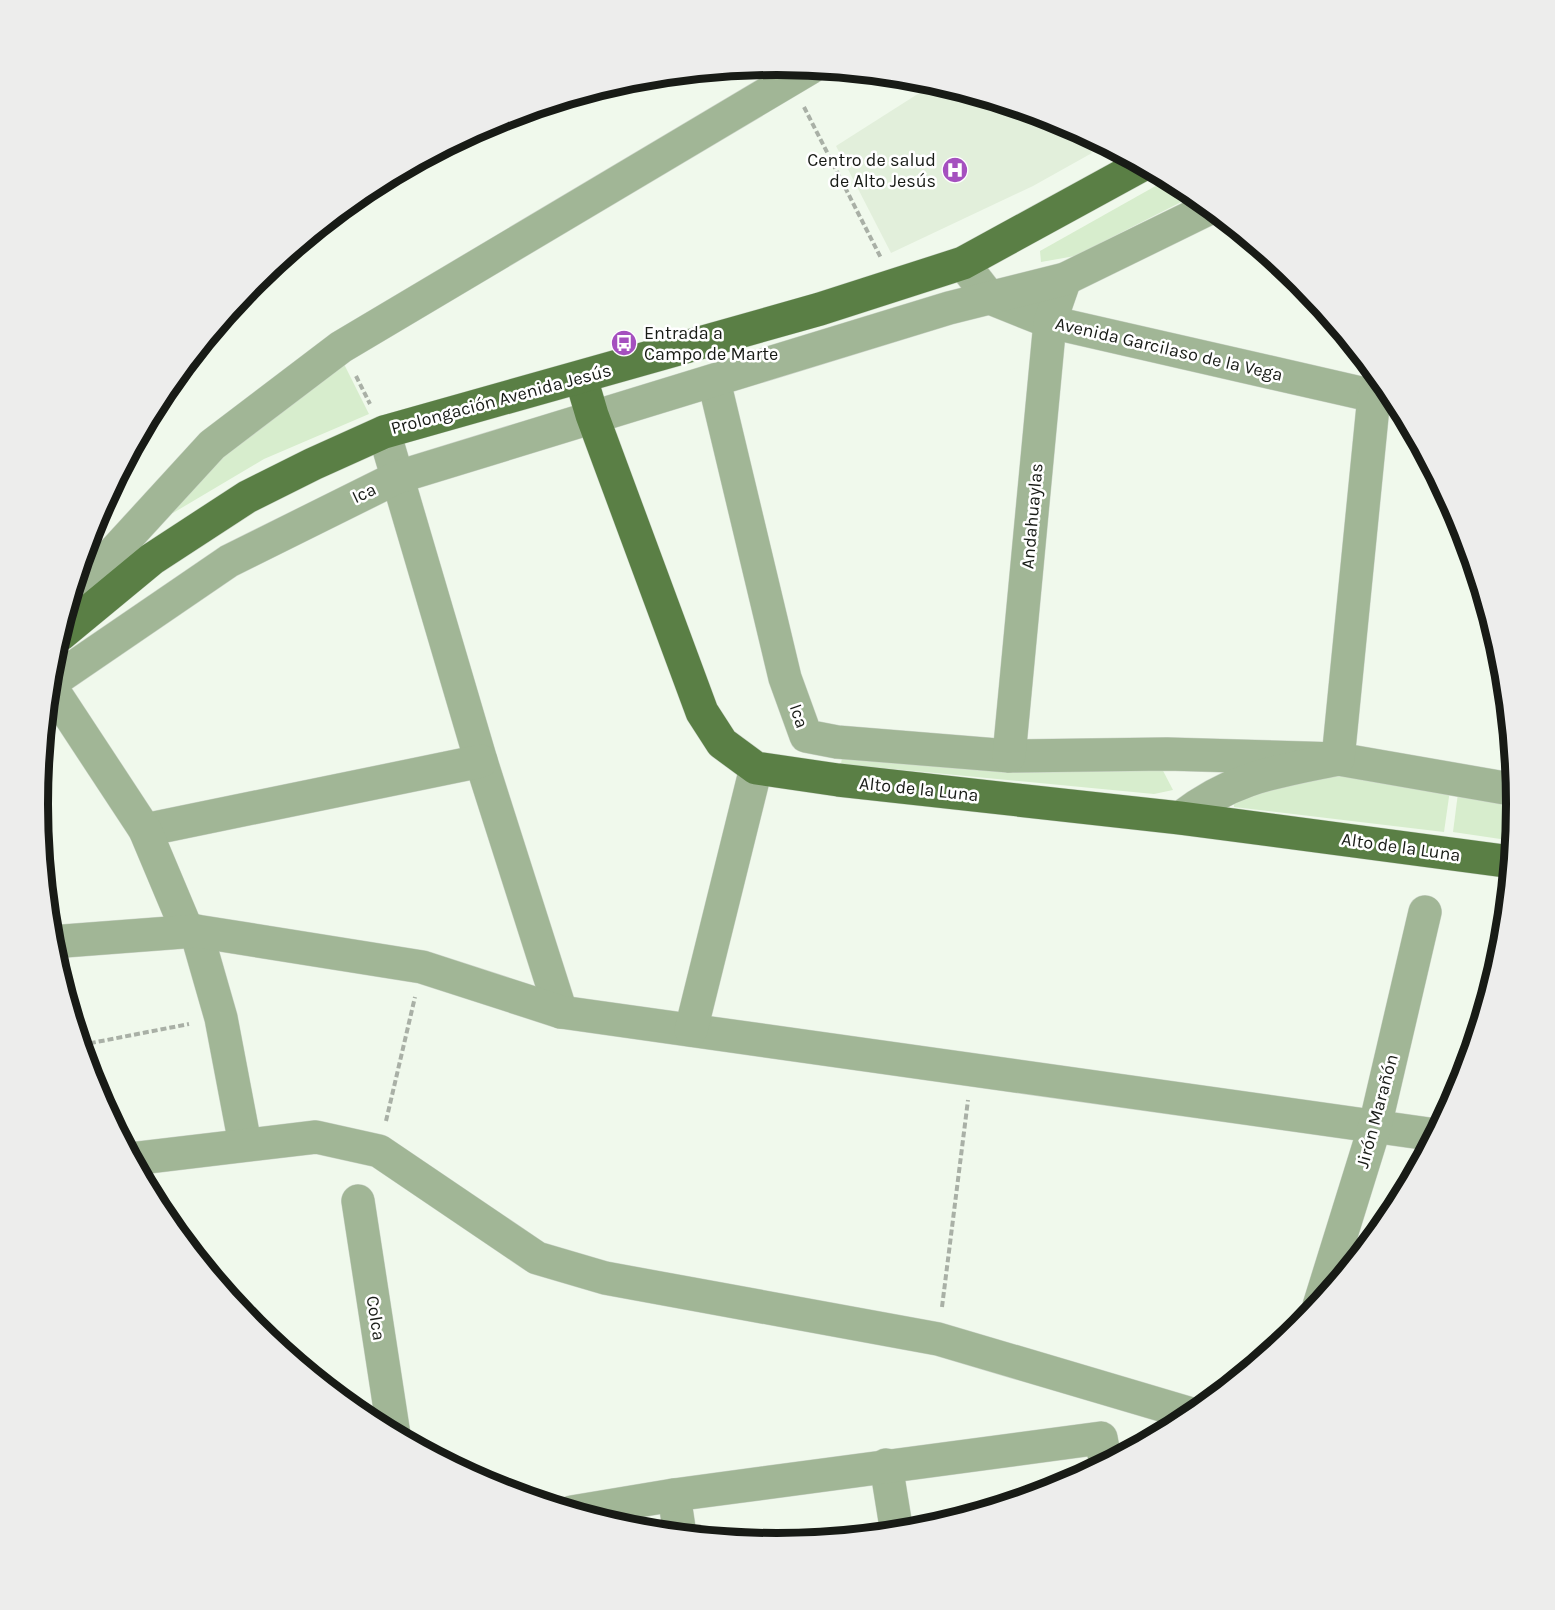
<svg xmlns="http://www.w3.org/2000/svg" width="1555" height="1610" viewBox="0 0 1555 1610" font-family="Karla,sans-serif">
<style>
.built{fill:#e2efdb}
.green{fill:#d7edcd}
.lines{fill:none;stroke-linecap:round;stroke-linejoin:round}
.minor-casing{stroke:#cdd5ca;stroke-width:34}
.major-casing{stroke:#cdd5ca;stroke-width:34}
.path{stroke:#a9b0a6;stroke-width:4;stroke-dasharray:6 3;stroke-linecap:butt}
.minor{stroke:#a1b696;stroke-width:33}
.major{stroke:#5a7f45;stroke-width:33}
.labels{text-anchor:middle;stroke-width:5;stroke-linejoin:round;paint-order:stroke}
.poi-label{font-size:18px;fill:#181b16;stroke:#fff;text-anchor:end}
.street-label{font-size:18px;fill:#181b16;stroke:#fff}
.rim{fill:none;stroke:#181b16;stroke-width:8}
</style>
<rect width="100%" height="100%" fill="#f0f9ec"/>
<path class="built" d="M935,83L1061,121L1083,133L1092,153L1033,186L891,253L836,146Z"/>
<g class="green">
<path d="M1168,179L1195,195L1075,256L1041,262L1040,251Z"/>
<path d="M342,360L369,414L264,459L173,513L169,508L213,462Z"/>
<path d="M843,751L1159,763L1173,790L1154,794L841,764Z"/>
<path d="M1329,774L1450,790L1444,832L1234,807V801Z"/>
<path d="M1458,793L1517,804L1514,841L1453,832Z"/>
</g>
<g class="lines">
<g class="minor-casing">
<g id="minor">
<path d="M963,263L990,298L1050,322L1374,396L1395,398"/>
<path d="M714,381L785,678L806,736L837,742L1009,756L1167,754L1338,759L1516,790"/>
<path d="M384,432L481,761L561,1012"/>
<path d="M70,600L212,445L341,347L810,68"/>
<path d="M1009,756L1050,322L1065,279"/>
<path d="M1180,818C1233,777 1274,772 1338,759L1374,396"/>
<path d="M145,830L481,761"/>
<path d="M187,930L145,830L49,684L229,561L398,477L949,308L1065,279L1210,208"/>
<path d="M196,931L221,1018L245,1144"/>
<path d="M51,942L196,931L422,967L561,1012L1436,1135"/>
<path d="M691,1030L756,768"/>
<path d="M131,1159L316,1137L379,1151L537,1258L605,1278L938,1339L1195,1415"/>
<path d="M358,1201L394,1435"/>
<path d="M1319,1306L1375,1126L1425,912"/>
<path d="M886,1465L897,1533"/>
<path d="M674,1495L680,1535"/>
<path d="M572,1512L674,1495L1101,1438L1106,1465"/>
</g>
</g>
<g class="major-casing">
<g id="major">
<path d="M581,378L592,415L702,712L722,743L756,768L838,780L1180,818L1512,862"/>
<path d="M60,635L152,559L247,497L313,464L384,432L820,309L963,263L1142,165"/>
</g>
</g>
<g class="path">
<path d="M804,107L881,258"/>
<path d="M356,376L370,404"/>
<path d="M81,1045L189,1024"/>
<path d="M386,1121L415,997"/>
<path d="M942,1307L968,1100"/>
</g>
<use href="#minor" class="minor"/>
<use href="#major" class="major"/>
</g>
<defs>
<g id="hospital-disc" transform="scale(1.35)"><circle r="9.5" fill="#a550bf" stroke="#fff"/><path d="M-5-5h3v3.5h4V-5h3V5h-3V1.5h-4V5h-3Z" fill="#fff"/></g>
<g id="bus-disc" transform="scale(1.35)"><circle r="9.5" fill="#a550bf" stroke="#fff"/><path d="M-5-6H5V4H4V6H2V4H-2V6H-4V4H-5ZM-3.5-4V0h7V-4ZM-3.5 1.2v1.5H-2V1.2ZM2 1.2v1.5H3.5V1.2Z" fill="#fff"/></g>
</defs>
<g fill-rule="evenodd">
<use href="#hospital-disc" x="955" y="170"/>
<use href="#bus-disc" x="624" y="343"/>
</g>
<g class="labels">
<g class="poi-label">
<text x="936" y="166">Centro de salud<tspan x="936" dy="21">de Alto Jesús</tspan></text>
<text x="644" y="339" text-anchor="start">Entrada a<tspan x="644" dy="21">Campo de Marte</tspan></text>
</g>
<g class="street-label">
<text transform="translate(1169 349) rotate(13)" y="6">Avenida Garcilaso de la Vega</text>
<text transform="translate(501 399) rotate(-15)" y="6">Prolongación Avenida Jesús</text>
<text transform="translate(364 493) rotate(-25)" y="6">Ica</text>
<text transform="translate(1032 516) rotate(-85)" y="6">Andahuaylas</text>
<text transform="translate(799 716) rotate(71)" y="6">Ica</text>
<text transform="translate(919 789) rotate(6)" y="6">Alto de la Luna</text>
<text transform="translate(1401 847) rotate(8)" y="6">Alto de la Luna</text>
<text transform="translate(1377 1111) rotate(-75)" y="6">Jirón Marañón</text>
<text transform="translate(376 1318) rotate(81)" y="6">Colca</text>
</g>
</g>
<path d="M0 0H1555V1610H0ZM48 804a729 729 0 1 1 1458 0a729 729 0 1 1-1458 0Z" fill="#ededec" fill-rule="evenodd"/>
<path class="rim" d="M48 804a729 729 0 1 1 1458 0a729 729 0 1 1-1458 0Z"/>
</svg>
